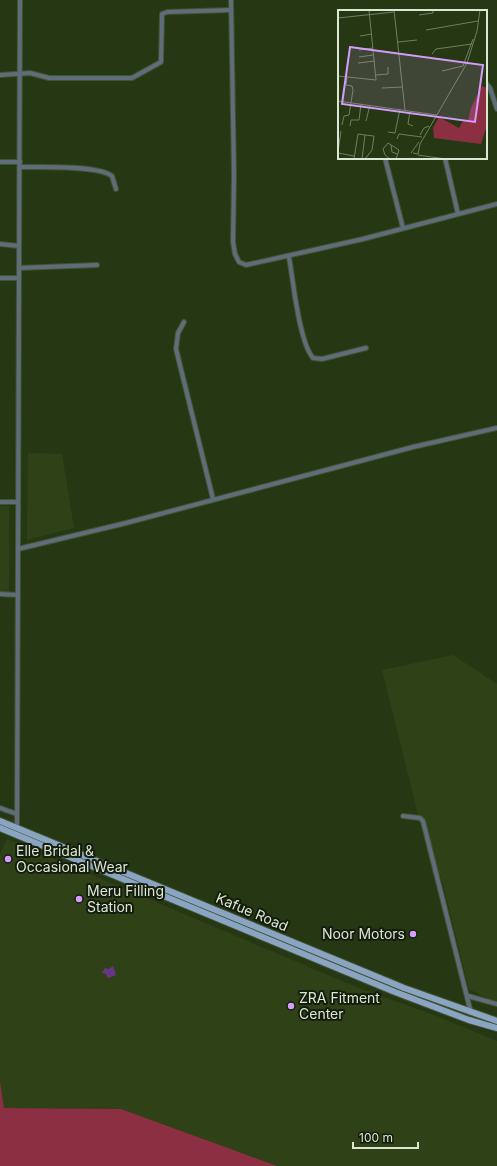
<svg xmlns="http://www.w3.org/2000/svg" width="497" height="1166" viewBox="0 0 497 1166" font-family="Inter,sans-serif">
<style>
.built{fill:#2f4217}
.green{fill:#8c2f43}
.water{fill:#673585}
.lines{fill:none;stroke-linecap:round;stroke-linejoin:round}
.street-casing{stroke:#435432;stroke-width:6}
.primary-casing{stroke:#435432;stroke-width:8}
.street{stroke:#5f6c7a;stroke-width:4}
.primary{stroke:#8aa5c3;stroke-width:6}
.poi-dot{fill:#d49cfb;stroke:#141c0d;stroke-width:1.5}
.labels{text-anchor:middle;stroke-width:4;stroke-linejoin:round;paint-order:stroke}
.poi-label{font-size:14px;fill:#dbe7d2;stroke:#141c0d;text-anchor:start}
.street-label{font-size:14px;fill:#dbe7d2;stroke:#141c0d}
.inset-road{fill:none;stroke:#6e7e5f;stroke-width:1}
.view{fill:#d49cfb;fill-opacity:0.15;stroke:#d49cfb;stroke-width:2}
.inset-edge{fill:none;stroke:#dbe7d2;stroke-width:2}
</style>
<rect width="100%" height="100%" fill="#263813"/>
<g class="built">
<path d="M28,453L62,454L74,528L27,540Z"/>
<path d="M0,506H9V593L0,592Z"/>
<path d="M453,655L497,684V1004L469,989L441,876L433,875L382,670Z"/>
<path d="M7,839L356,987L434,1015L497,1041V1166H277L121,1109L4,1108L0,1081V854Z"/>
</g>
<path class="green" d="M0,1081L4,1108L121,1109L277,1166H0Z"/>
<path class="water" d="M113,966L116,975L108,978L106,974L102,973L105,968L109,969Z"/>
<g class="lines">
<g class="street-casing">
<g id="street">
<path d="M231,0L234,175L233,242L235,254L239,262L246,265L363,239L497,204"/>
<path d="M0,75L30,73L49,78H132L161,62L162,14L167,12L231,10"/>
<path d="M486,83L490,88L497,109"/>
<path d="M385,158L403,228"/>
<path d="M445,158L458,214"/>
<path d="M0,162H20"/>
<path d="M20,167C38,167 99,165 112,176L116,189"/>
<path d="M0,244L19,246"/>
<path d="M289,257C293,279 299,342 313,358L322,359L366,348"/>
<path d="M19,268L97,265"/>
<path d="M0,278H19"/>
<path d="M184,322L178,333L176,349L213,499"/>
<path d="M0,502H18"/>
<path d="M18,549L126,523L413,447L497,428"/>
<path d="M0,594L18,595"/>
<path d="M0,808L17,814"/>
<path d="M403,816L420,818L423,821L471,1013"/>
<path d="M17,828L20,0"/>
<path d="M468,996L497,1004"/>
</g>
</g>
<g class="primary-casing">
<g id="primary">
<path d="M0,821L404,988L497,1021"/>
<path d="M0,828L395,992L469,1020L497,1028"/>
</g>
</g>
<use href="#street" class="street"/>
<use href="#primary" class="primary"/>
</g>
<g class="poi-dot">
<circle cx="8" cy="859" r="4"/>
<circle cx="79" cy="899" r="4"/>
<circle cx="413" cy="934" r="4"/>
<circle cx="291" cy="1006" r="4"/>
</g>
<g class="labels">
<g class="poi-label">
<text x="16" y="856">Elle Bridal &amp;<tspan x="16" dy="16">Occasional Wear</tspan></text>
<text x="87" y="896">Meru Filling<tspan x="87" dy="16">Station</tspan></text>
<text x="405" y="939" text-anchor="end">Noor Motors</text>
<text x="299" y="1003">ZRA Fitment<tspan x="299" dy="16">Center</tspan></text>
</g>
<g class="street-label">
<text transform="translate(252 912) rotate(23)" y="5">Kafue Road</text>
</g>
</g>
<g transform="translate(338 10)">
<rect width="149" height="149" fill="#263813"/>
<path d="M144,76L149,78V115L143,134L96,128L95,118L101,107L121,118L125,111H130L133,98Z" fill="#8c2f43"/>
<path class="inset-road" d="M56,0L67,100M81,5L95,3V0M0,8L56,2M88,20L140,11M22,26L34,24M60,32L79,30M21,40L35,38M94,44L98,39L134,34M21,47L35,45M20,53L37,51M125,56L135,29M104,61L125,56M38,65L50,64V57M0,66L38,70L31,0M44,78L64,77M0,91L99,105M72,101L70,114L75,116M28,111L32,95M4,115L6,106L11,105L15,80L14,76L8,75L9,67M12,116L13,110H21L23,94M50,122L57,123L62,99M27,125L36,126L34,140L27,149M82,125L86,118L91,116M59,129L61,124L84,127M53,135L54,142L59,144M0,142L3,121M0,143L16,146M73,143L81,132M75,143L80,144L82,134L129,53L139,21L142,0M80,145L108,149M16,149L20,124L27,125L24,149M52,149L47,145L45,139L50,133L61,140L58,149"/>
<path class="view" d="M12,37L145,55L137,112L4,94Z"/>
<rect width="149" height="149" class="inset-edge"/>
</g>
<path d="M353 1142v6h65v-6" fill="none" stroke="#dbe7d2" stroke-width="2"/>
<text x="359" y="1142" font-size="12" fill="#dbe7d2" stroke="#141c0d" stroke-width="3" paint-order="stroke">100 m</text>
</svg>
